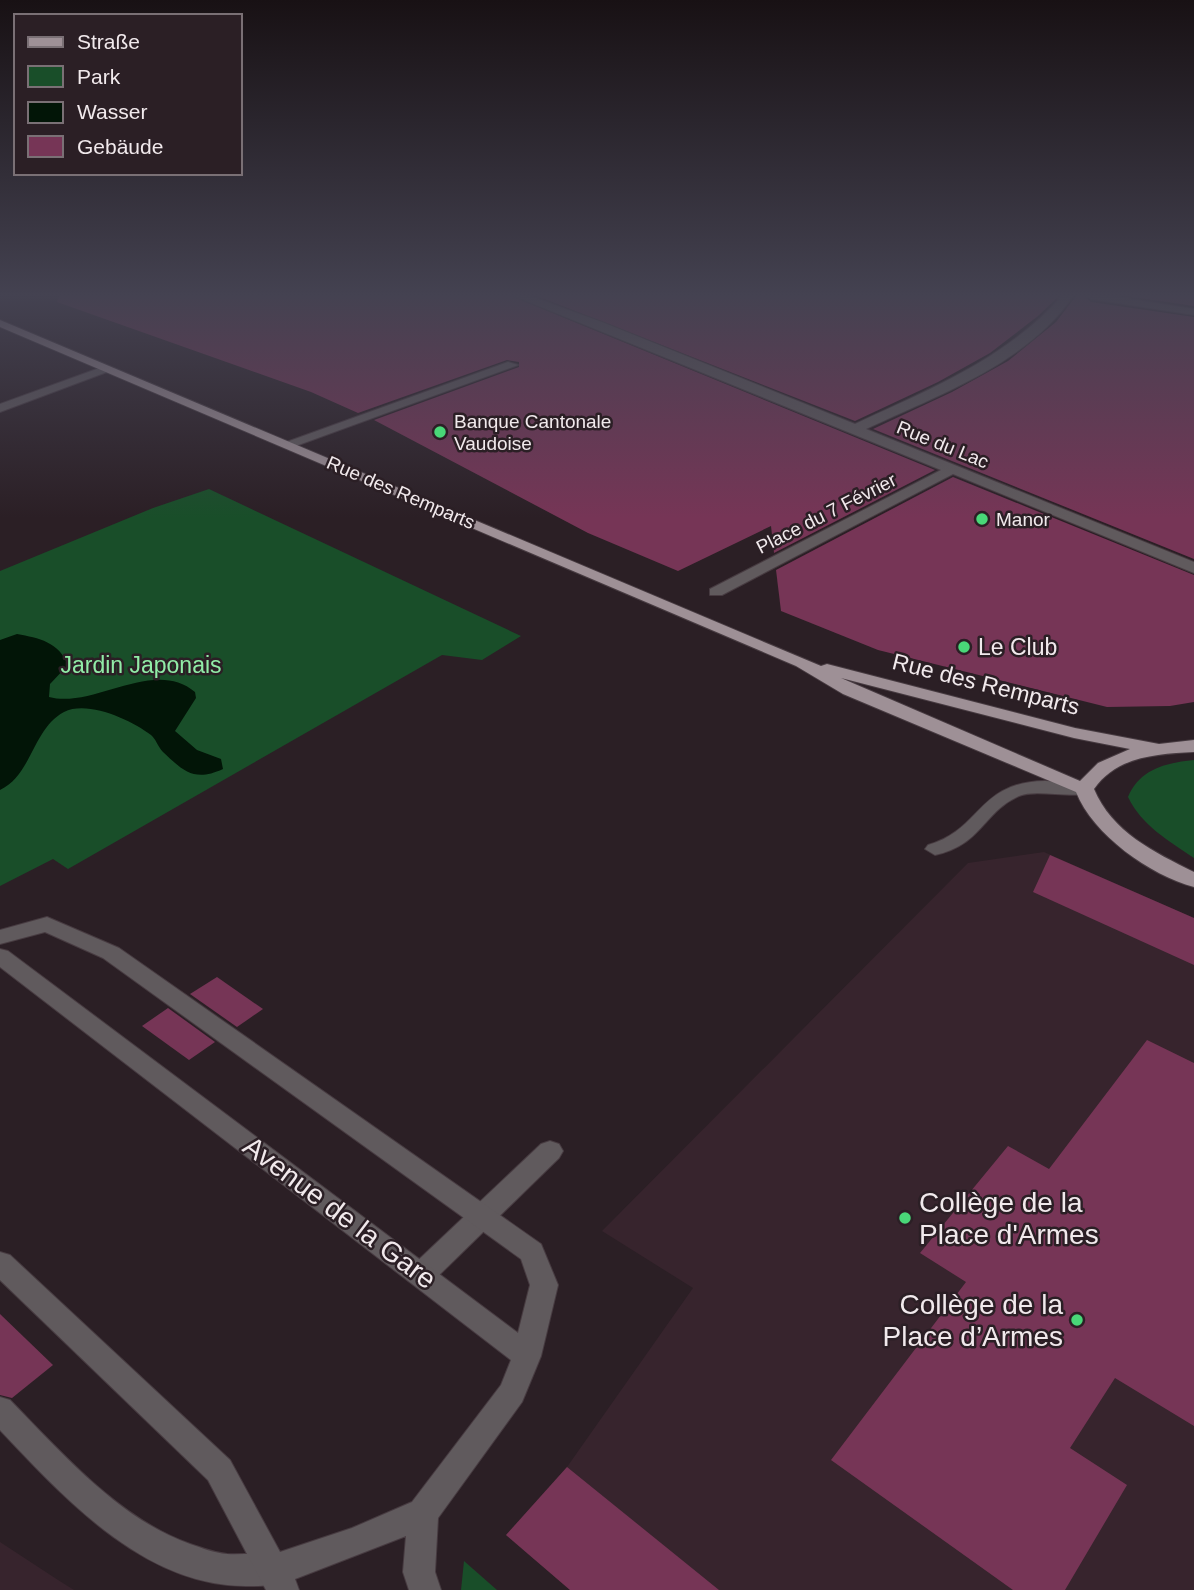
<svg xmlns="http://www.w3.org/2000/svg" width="1194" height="1590" viewBox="0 0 1194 1590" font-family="Arial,sans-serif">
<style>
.built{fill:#37242d}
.green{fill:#194e29}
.water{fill:#021507}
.building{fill:#763556}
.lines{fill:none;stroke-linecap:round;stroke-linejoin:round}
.service-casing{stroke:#473b41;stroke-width:2}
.pedestrian-casing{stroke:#473b41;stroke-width:2}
.minor-casing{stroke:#473b41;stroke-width:2}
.primary-casing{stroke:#473b41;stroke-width:2}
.service{fill:#605a5d;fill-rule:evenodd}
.pedestrian{fill:#605a5d;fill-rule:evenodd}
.minor{fill:#605a5d;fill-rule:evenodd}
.primary{fill:#9e9096;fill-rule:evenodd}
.poi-dot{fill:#49d778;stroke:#2b1f25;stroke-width:2.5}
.labels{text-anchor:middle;stroke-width:5;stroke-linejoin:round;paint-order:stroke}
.far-poi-label{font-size:19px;fill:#f1e9ec;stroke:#2b1f25;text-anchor:start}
.far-street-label{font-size:19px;fill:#f1e9ec;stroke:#2b1f25}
.poi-label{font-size:23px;fill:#f1e9ec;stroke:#2b1f25;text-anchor:start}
.park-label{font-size:23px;fill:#91eca7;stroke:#2b1f25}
.street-label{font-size:23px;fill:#f1e9ec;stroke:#2b1f25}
.near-poi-label{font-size:28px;fill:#f1e9ec;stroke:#2b1f25;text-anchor:start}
.near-street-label{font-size:28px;fill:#f1e9ec;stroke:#2b1f25}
</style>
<rect width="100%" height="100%" fill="#2b1f25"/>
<g class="built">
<path d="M1044,852L1194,918V1590H570L506,1535L567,1467L693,1288L602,1231L968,863Z"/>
<path d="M0,1542L58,1580L74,1590H0Z"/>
</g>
<g class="green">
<path d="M209,489L521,636L482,660L442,655L68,869L53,859L0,886V571L153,508Z"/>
<path d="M1194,760V858C1168,840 1142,826 1128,797C1140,769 1165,763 1194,760Z"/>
<path d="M464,1561L497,1590H461Z"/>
</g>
<path class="water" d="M17,634C39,638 59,642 68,665L50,684L49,697C94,709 154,657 195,692L196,698L175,731L197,750L221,759L223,769C195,782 184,772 163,752C158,747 156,739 151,735C131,720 88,700 64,712C33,728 32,775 0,790V640Z"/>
<g class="building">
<path d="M59,296H511L935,470L774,553L771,526L678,571L588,533L374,420L519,367V362L507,360L358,413L311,392L57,302Z"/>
<path d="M537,296H1059L1038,316L990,353L938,382L855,421Z"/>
<path d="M1076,296H1084L1091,302L1194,317V559L873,429L952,392L1008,361L1056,322Z"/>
<path d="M1126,296H1194V306Z"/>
<path d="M953,477L1194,575V702L1170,706L1107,707L878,650L781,611L776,570Z"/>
<path d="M1050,855L1194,918V965L1033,892Z"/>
<path d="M217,977L263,1009L237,1027L190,994Z"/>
<path d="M168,1008L215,1042L189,1060L142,1026Z"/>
<path d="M1147,1040L1194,1063V1426L1115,1378L1070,1448L1127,1485L1065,1590H1013L831,1460L966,1282L920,1253L1008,1146L1049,1169Z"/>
<path d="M0,1314L53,1365L12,1398L0,1395Z"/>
<path d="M567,1467L719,1590H570L506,1535Z"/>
</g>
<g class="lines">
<g class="service-casing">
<g id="service">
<path d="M508,362L518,365L293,447L281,444Z"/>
<path d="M105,366L115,369L0,412V404Z"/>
<path d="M1045,781L1084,783L1094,789C1083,802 1038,788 1019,796C983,812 982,845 935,855L925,849L928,845C982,830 977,782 1045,781Z"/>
<path d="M550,1141L559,1144L563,1151L559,1158L432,1282L422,1285L412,1282L408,1274L412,1266L541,1144Z"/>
<path d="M0,1397L10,1400C62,1453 119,1519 190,1544C202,1548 214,1553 227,1554C247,1555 267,1551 285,1559L290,1570L285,1581C273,1586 262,1586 249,1586C146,1588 65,1499 0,1430Z"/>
</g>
</g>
<g class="pedestrian-casing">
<g id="pedestrian">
<path d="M514,296H530L602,322L855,424C930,389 1006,359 1062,296H1073C1027,364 938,395 866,429L1194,562V573L953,474L722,595H710V589L941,470Z"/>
<path d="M1086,296H1111L1194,309V315L1091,299Z"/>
</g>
</g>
<g class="minor-casing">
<path id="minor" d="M47,917L119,948L541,1244L558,1285L541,1356L522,1402L438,1518L435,1572L441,1590H409L403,1572L406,1536L295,1579L299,1590H266L208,1480L0,1280V1252L10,1255L230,1460L280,1552L352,1528L412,1502L501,1385L511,1360L0,967V949L8,951L518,1333L530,1285L521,1259L103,958L45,932L0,944V930Z"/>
</g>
<g class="primary-casing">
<path id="primary" d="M0,320L821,666L827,664L1075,728L1159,744L1194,740V752C1157,754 1117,756 1094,789C1112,832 1154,852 1194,872V887C1150,875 1093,835 1076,792L843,694L796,666L0,327ZM841,678L1074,738L1130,749L1098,763L1080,781Z"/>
</g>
<use href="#service" class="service"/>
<use href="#pedestrian" class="pedestrian"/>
<use href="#minor" class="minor"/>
<use href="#primary" class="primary"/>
</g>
<linearGradient id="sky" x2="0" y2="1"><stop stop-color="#181114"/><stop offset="0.57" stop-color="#444251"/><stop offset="1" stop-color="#444251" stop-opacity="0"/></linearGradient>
<rect width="1194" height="518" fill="url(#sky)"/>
<g class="poi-dot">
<circle cx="440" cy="432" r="7"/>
<circle cx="982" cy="519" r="7"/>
<circle cx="964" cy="647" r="7"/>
<circle cx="905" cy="1218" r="7"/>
<circle cx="1077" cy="1320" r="7"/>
</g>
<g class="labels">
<g class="far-poi-label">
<text x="454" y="428">Banque Cantonale<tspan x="454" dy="22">Vaudoise</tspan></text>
<text x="996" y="526">Manor</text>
</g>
<g class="far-street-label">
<text transform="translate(943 444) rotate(22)" y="7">Rue du Lac</text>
<text transform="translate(401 492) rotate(23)" y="7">Rue des Remparts</text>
<text transform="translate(826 513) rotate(-27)" y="7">Place du 7 Février</text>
</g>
<g class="poi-label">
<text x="978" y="655">Le Club</text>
</g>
<g class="park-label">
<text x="141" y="673">Jardin Japonais</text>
</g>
<g class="street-label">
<text transform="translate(986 684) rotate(14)" y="8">Rue des Remparts</text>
</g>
<g class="near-poi-label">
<text x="919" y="1212">Collège de la<tspan x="919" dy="32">Place d'Armes</tspan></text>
<text x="1063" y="1314" text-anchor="end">Collège de la<tspan x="1063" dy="32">Place d’Armes</tspan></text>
</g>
<g class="near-street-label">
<text transform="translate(340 1212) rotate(37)" y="10">Avenue de la Gare</text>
</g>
</g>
<rect x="14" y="14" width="228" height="161" fill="#2b1f25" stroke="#7a7075" stroke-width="2"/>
<rect x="28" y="37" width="35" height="10" fill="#9e9096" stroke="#7a7075" stroke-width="2"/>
<text x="77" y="49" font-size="21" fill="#f1e9ec">Straße</text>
<rect x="28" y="66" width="35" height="21" fill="#194e29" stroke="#7a7075" stroke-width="2"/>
<text x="77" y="84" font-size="21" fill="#f1e9ec">Park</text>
<rect x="28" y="102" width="35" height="21" fill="#021507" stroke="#7a7075" stroke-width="2"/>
<text x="77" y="119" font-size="21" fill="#f1e9ec">Wasser</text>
<rect x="28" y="136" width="35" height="21" fill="#763556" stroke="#7a7075" stroke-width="2"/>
<text x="77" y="154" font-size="21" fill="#f1e9ec">Gebäude</text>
</svg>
